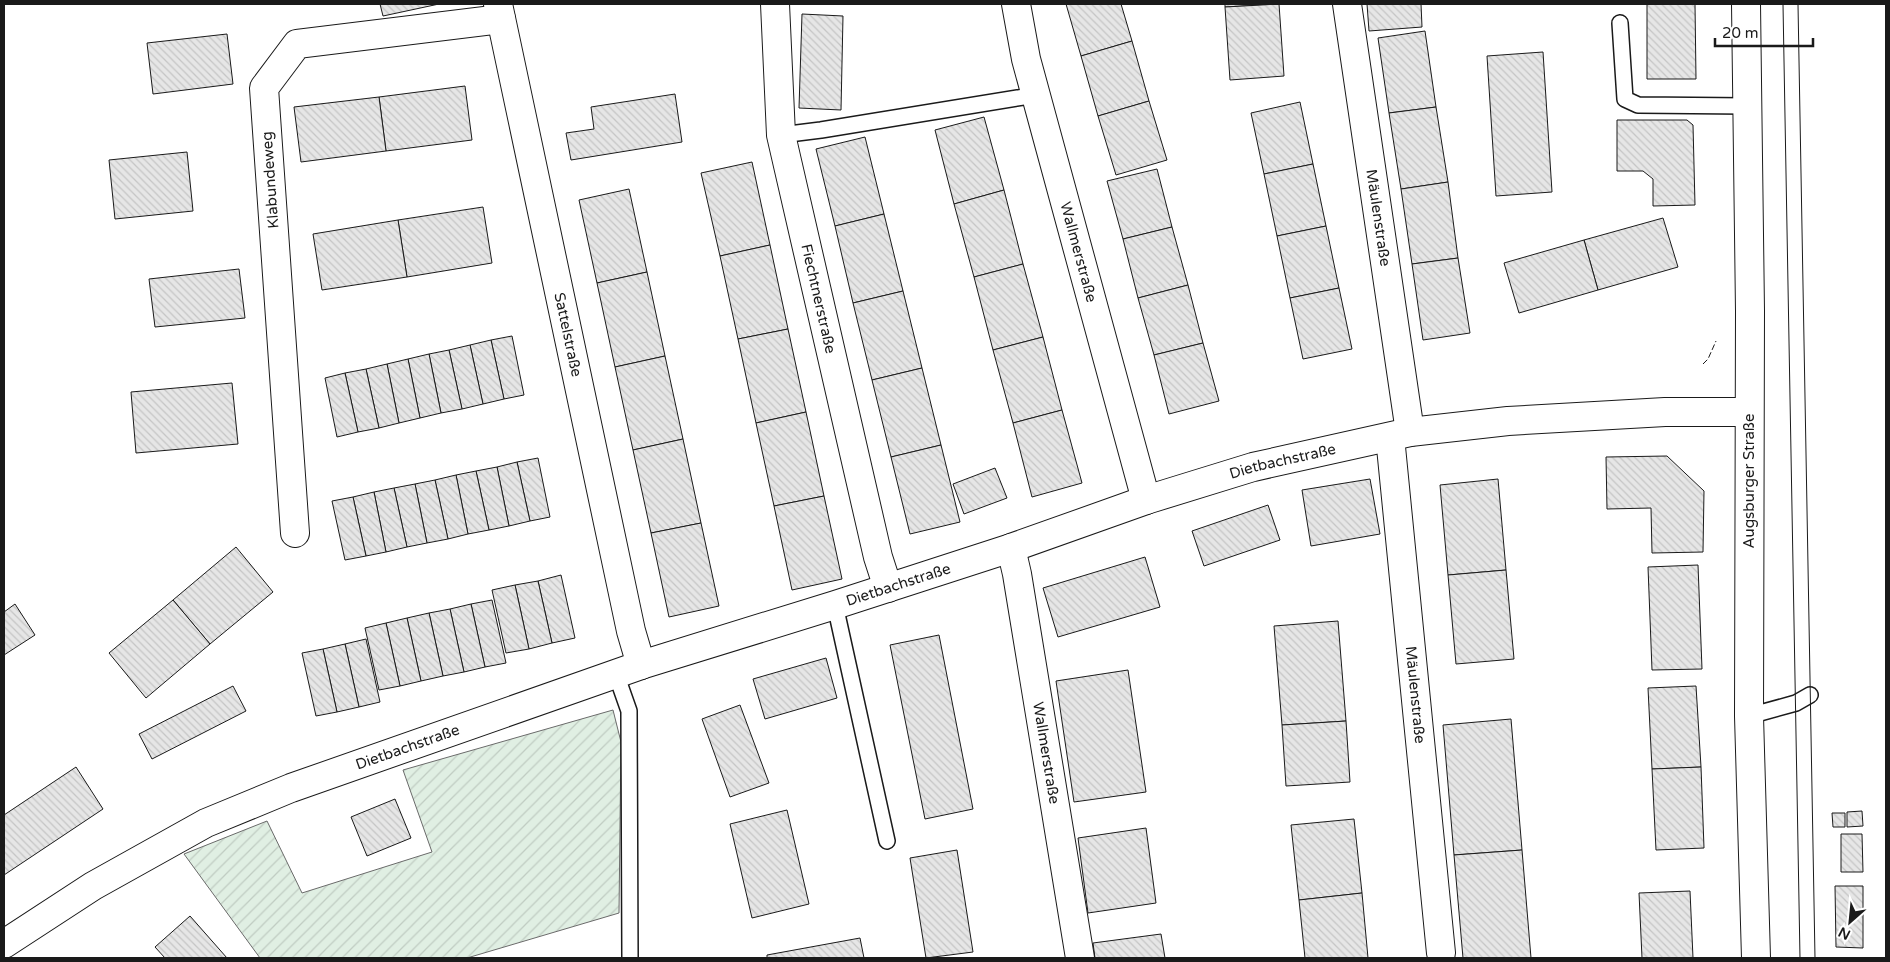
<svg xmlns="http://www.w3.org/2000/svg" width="1890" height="962" viewBox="0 0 1890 962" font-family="'Varela Round',sans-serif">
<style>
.garden{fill:url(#garden-furrows);stroke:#6a6a6a}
.building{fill:url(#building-back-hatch);stroke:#1a1a1a}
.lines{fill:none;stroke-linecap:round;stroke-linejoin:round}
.service-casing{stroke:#1a1a1a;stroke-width:18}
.minor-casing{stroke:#1a1a1a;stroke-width:30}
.secondary-casing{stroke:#1a1a1a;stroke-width:30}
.service{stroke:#fff;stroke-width:15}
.minor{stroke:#fff;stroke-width:28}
.secondary{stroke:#fff;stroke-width:28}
.tram{stroke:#1a1a1a;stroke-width:1}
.fence{stroke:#1a1a1a;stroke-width:1;stroke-dasharray:6 2.5;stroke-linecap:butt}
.labels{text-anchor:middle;stroke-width:4;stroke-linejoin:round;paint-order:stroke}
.street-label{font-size:15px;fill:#1a1a1a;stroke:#fff}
</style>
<defs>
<pattern id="garden-furrows" width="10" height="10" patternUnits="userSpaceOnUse" patternTransform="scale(1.25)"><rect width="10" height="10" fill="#e0efe3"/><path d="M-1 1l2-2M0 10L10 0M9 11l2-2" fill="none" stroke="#c0ccc2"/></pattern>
<pattern id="building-back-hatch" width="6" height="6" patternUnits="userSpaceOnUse" patternTransform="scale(1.25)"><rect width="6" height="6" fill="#e6e6e6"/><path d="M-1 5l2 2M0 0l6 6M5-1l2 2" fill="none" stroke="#c5c5c5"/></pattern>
</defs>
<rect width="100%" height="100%" fill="#fff"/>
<path class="garden" d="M613,710L621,742L619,913L467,958H260L184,854L267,821L302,893L432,852L403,770Z"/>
<g class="building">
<path d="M380,4H439L383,16Z"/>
<path d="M1066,4H1121L1132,41L1081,56Z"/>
<path d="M1225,4H1279L1225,7Z"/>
<path d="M1279,4L1284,76L1230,80L1225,7Z"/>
<path d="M1367,4H1421L1422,27L1369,31Z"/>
<path d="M1647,4H1695L1696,79H1647Z"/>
<path d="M802,14L843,16L841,110L799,108Z"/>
<path d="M1425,31L1436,107L1389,113L1378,38Z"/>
<path d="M227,34L233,84L153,94L147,43Z"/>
<path d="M1132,41L1149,101L1098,116L1081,56Z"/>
<path d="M1543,52L1552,192L1496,196L1487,56Z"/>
<path d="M465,86L472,140L386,151L379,97Z"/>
<path d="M675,94L682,142L571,160L566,133L594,129L591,107Z"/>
<path d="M379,97L386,151L301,162L294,107Z"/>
<path d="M1149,101L1167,160L1116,175L1098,116Z"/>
<path d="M1300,102L1313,164L1264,174L1251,113Z"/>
<path d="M1436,107L1448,182L1401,189L1389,113Z"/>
<path d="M984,117L1004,190L954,204L935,130Z"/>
<path d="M1617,120H1687L1693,125L1695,205L1653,206V179L1643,171H1617Z"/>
<path d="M865,137L884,214L835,226L816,149Z"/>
<path d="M187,152L193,211L115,219L109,160Z"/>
<path d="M752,162L770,245L720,256L701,173Z"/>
<path d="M1313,164L1326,226L1277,236L1264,174Z"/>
<path d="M1157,169L1172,227L1123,239L1107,181Z"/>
<path d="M1448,182L1458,258L1412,264L1401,189Z"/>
<path d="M629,189L647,272L597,283L579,200Z"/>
<path d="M1004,190L1023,264L974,277L954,204Z"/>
<path d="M483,207L492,263L407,277L398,220Z"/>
<path d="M884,214L903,291L853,303L835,226Z"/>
<path d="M1663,218L1678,267L1598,290L1584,240Z"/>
<path d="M398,220L407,277L322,290L313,234Z"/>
<path d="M1326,226L1339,288L1290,298L1277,236Z"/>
<path d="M1172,227L1188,285L1138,298L1123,239Z"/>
<path d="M1584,240L1598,290L1519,313L1504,263Z"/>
<path d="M770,245L788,329L738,339L720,256Z"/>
<path d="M1458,258L1470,333L1423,340L1412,264Z"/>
<path d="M1023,264L1043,337L993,350L974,277Z"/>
<path d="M239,269L245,318L155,327L149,279Z"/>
<path d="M647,272L665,356L615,367L597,283Z"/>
<path d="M1188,285L1203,343L1154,355L1138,298Z"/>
<path d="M1339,288L1352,349L1303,359L1290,298Z"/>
<path d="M903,291L922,368L872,380L853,303Z"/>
<path d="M788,329L806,412L756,423L738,339Z"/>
<path d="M512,336L524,395L504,399L491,340Z"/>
<path d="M1043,337L1062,410L1013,423L993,350Z"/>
<path d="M491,340L504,399L483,404L470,345Z"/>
<path d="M1203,343L1219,401L1169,414L1154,355Z"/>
<path d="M470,345L483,404L462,409L449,350Z"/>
<path d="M449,350L462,409L441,413L429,354Z"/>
<path d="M429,354L441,413L420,418L408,359Z"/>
<path d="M665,356L683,439L633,450L615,367Z"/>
<path d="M408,359L420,418L399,423L387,364Z"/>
<path d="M387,364L399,423L379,428L366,369Z"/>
<path d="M922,368L941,445L891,457L872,380Z"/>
<path d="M366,369L379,428L358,432L345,373Z"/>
<path d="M345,373L358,432L337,437L325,378Z"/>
<path d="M232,383L238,444L136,453L131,392Z"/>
<path d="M1062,410L1082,483L1032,497L1013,423Z"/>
<path d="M806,412L824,496L774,506L756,423Z"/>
<path d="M683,439L701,523L651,533L633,450Z"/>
<path d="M941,445L960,522L910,534L891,457Z"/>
<path d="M1667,456L1704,491L1703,552L1652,553L1651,508L1607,509L1606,457Z"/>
<path d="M538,458L550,517L530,521L517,462Z"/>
<path d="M517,462L530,521L509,526L497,467Z"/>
<path d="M497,467L509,526L489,530L476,471Z"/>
<path d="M995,468L1007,498L964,514L953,484Z"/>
<path d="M476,471L489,530L468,534L456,475Z"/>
<path d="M456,475L468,534L448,539L435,480Z"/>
<path d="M1370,479L1380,534L1311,546L1302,490Z"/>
<path d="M1498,479L1506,570L1448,575L1440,485Z"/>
<path d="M435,480L448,539L427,543L415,484Z"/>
<path d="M415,484L427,543L407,547L394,488Z"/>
<path d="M394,488L407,547L386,552L374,492Z"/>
<path d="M374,492L386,552L366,556L353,497Z"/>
<path d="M824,496L842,579L792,590L774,506Z"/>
<path d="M353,497L366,556L345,560L332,501Z"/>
<path d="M1268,505L1280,540L1204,566L1192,531Z"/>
<path d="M701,523L719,606L669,617L651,533Z"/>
<path d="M236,547L273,592L210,644L173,600Z"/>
<path d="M1145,557L1160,607L1058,637L1043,588Z"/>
<path d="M1698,565L1702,669L1652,670L1648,567Z"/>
<path d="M1506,570L1514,659L1456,664L1448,575Z"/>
<path d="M561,575L575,638L552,643L538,581Z"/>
<path d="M538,581L552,643L529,649L515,585Z"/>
<path d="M515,585L529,649L506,653L492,590Z"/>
<path d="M173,600L210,644L146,698L109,653Z"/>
<path d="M492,600L506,663L485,667L471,604Z"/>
<path d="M15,604L35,635L4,655V612Z"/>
<path d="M471,604L485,667L464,672L450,609Z"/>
<path d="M450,609L464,672L443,676L429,613Z"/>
<path d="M429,613L443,676L421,681L407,618Z"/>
<path d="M407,618L421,681L400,686L386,623Z"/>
<path d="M1338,621L1346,721L1282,725L1274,626Z"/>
<path d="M386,623L400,686L379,690L365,628Z"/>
<path d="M939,635L973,809L925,819L890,645Z"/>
<path d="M366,639L380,702L359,707L345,644Z"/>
<path d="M345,644L359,707L337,712L323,649Z"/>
<path d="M323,649L337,712L316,716L302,653Z"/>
<path d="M826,658L837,698L765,719L753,679Z"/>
<path d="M1128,670L1146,792L1074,802L1056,681Z"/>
<path d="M233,686L246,711L152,759L139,734Z"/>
<path d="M1696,686L1701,767L1652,769L1648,688Z"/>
<path d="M740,705L769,783L730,797L702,719Z"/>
<path d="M1511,719L1522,850L1454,855L1443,725Z"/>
<path d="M1346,721L1350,782L1286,786L1282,725Z"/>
<path d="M76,767L103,809L4,875V815Z"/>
<path d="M1701,767L1704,848L1656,850L1652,769Z"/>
<path d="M395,799L411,838L367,856L351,817Z"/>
<path d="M787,810L809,904L752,918L730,824Z"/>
<path d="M1862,811L1863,826L1847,827V812Z"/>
<path d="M1832,813H1845V827H1833Z"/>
<path d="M1354,819L1362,893L1299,900L1291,825Z"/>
<path d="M1146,828L1156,903L1088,913L1078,838Z"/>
<path d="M1841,834H1862L1863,872H1841Z"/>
<path d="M957,850L973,952L926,958L910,858Z"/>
<path d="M1522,850L1531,958H1463L1454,855Z"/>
<path d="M1835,886H1863V948L1836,947Z"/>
<path d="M1690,891L1693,958H1642L1639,893Z"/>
<path d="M1362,893L1368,958H1305L1299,900Z"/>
<path d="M190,916L227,958H165L155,947Z"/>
<path d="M1161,934L1165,958H1095L1093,943Z"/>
<path d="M860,938L864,958H767V955Z"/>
</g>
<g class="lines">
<g class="service-casing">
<g id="service">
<path d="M1620,23L1625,99L1638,105L1747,106"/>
<path d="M781,135L821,130L1036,95"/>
<path d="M835,605L887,841"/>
<path d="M616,674L629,711L630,958"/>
<path d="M1749,716L1796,703L1810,695"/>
</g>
</g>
<g class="minor-casing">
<g id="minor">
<path id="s1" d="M498,4L631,631L641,665"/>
<path id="s2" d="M775,4L781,135L878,557L888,588"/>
<path id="s3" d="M1016,4L1026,59L1146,500"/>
<path id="s4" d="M1347,4L1410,432"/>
<path id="s5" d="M1390,437L1441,953"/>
<path d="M295,533L264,88L297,44L501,19"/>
<path id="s6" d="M1011,548L1017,574L1080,958"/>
</g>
</g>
<g class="secondary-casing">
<g id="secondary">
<path d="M1746,4L1750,311L1749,716L1756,958"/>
<path id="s7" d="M4,944L93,886L206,823L291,788L641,665L835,605L1011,548L1146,500L1253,467L1410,432L1508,421L1665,412H1749"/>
</g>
</g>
<use href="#service" class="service"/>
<use href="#minor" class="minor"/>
<use href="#secondary" class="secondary"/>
<g class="tram">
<path d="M1783,4L1800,958"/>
<path d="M1798,4L1815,958"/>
</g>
<path class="fence" d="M1703,364L1708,359L1716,341"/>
</g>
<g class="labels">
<g class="street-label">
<text transform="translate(270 180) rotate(-94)" y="5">Klabundeweg</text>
<text dy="5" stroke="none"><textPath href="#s4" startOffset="216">Mäulenstraße</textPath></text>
<text dy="5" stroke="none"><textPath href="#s3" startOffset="256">Wallmerstraße</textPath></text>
<text dy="5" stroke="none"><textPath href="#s2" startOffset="299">Fiechtnerstraße</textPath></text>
<text dy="5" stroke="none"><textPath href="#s1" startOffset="338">Sattelstraße</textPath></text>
<text dy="5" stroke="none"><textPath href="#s7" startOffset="1372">Dietbachstraße</textPath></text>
<text transform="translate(1749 481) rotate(-90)" y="5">Augsburger Straße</text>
<text dy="5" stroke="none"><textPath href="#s7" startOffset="968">Dietbachstraße</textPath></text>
<text dy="5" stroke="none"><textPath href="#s5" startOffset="259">Mäulenstraße</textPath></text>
<text dy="5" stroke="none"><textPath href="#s7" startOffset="451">Dietbachstraße</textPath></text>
<text dy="5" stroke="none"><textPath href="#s6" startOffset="208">Wallmerstraße</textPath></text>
</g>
</g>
<rect width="1890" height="962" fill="none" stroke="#1a1a1a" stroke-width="10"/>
<g transform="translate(1850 922) rotate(207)" stroke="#ffffff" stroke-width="4" paint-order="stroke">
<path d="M0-4L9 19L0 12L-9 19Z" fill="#1a1a1a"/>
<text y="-8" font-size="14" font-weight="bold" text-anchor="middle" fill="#1a1a1a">N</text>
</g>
<path d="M1715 38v8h98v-8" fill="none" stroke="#1a1a1a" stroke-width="2.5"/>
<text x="1722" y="38" font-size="15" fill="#1a1a1a" stroke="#ffffff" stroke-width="4" paint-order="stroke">20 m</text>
</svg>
